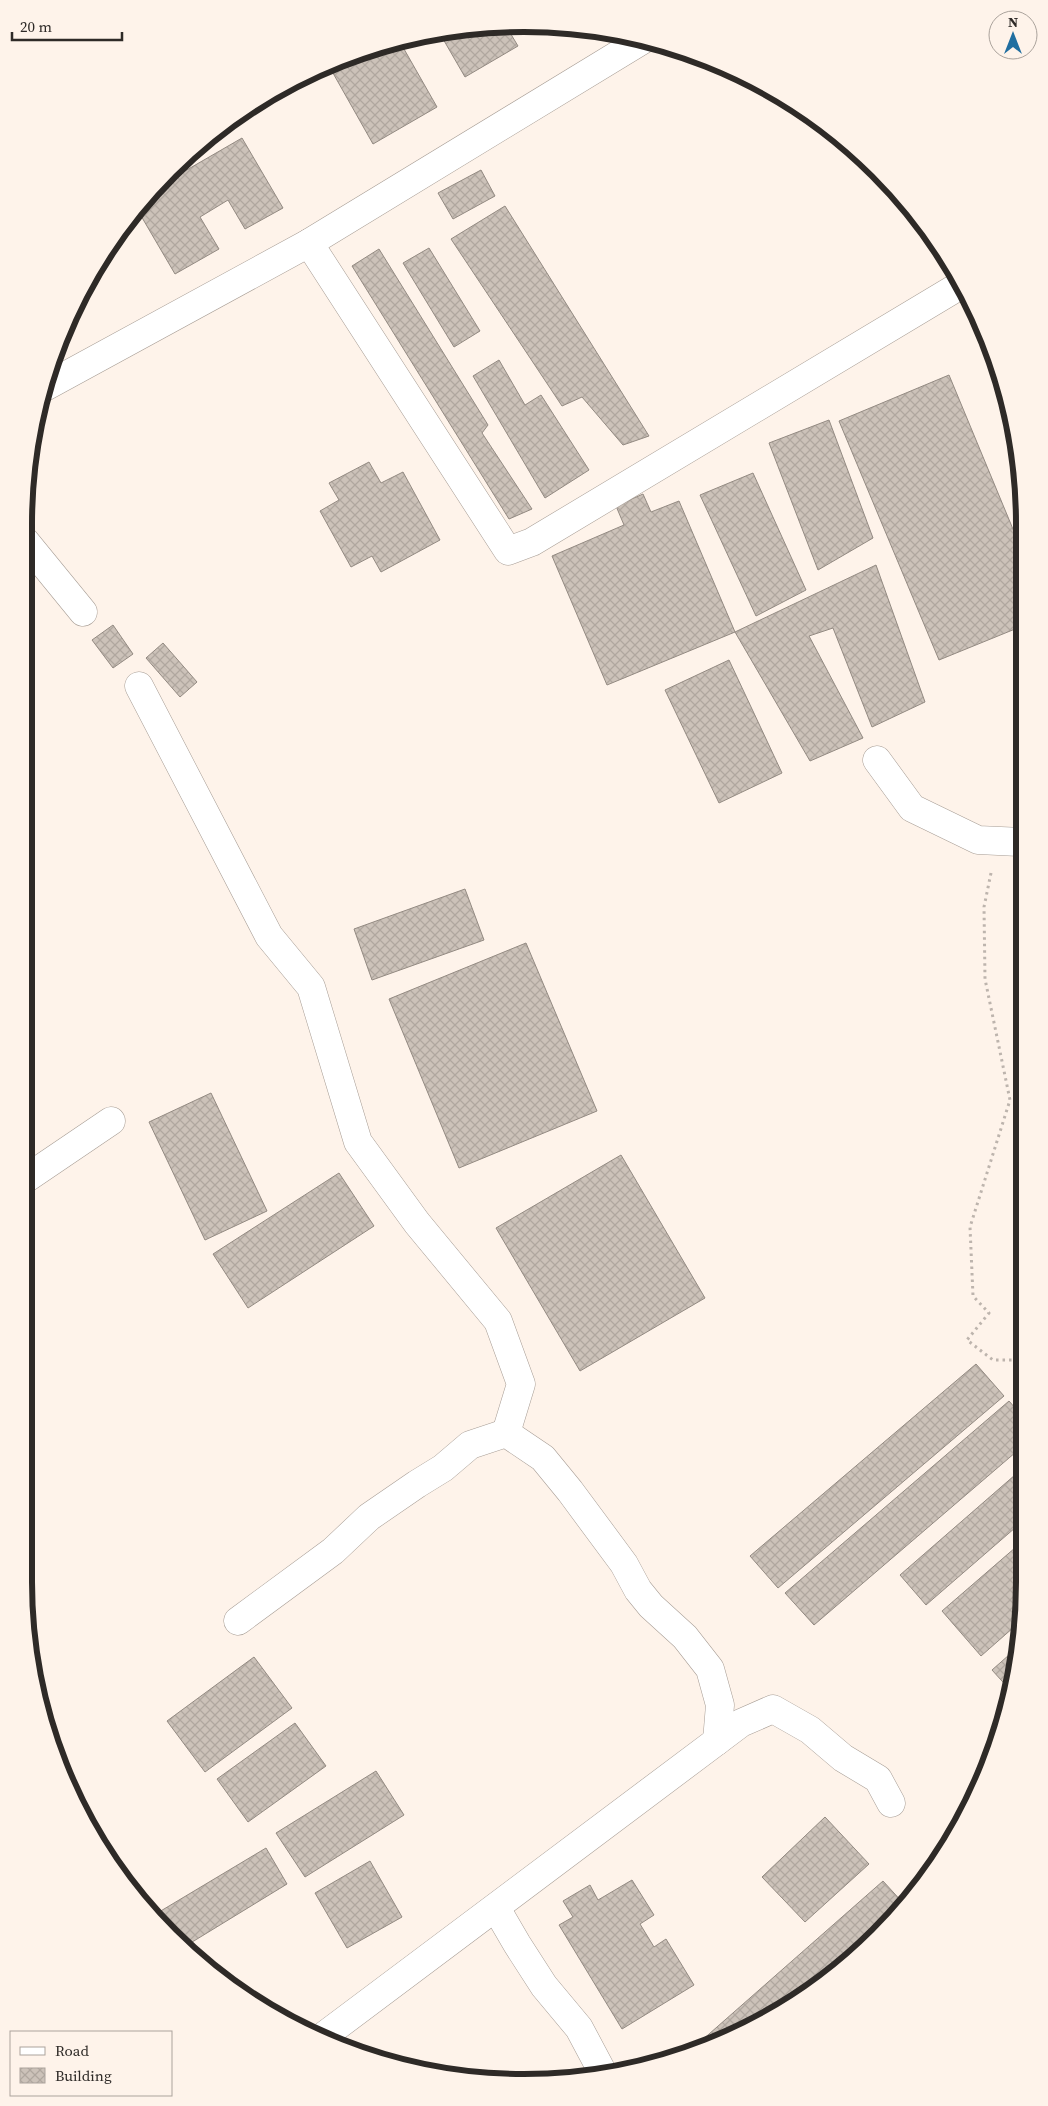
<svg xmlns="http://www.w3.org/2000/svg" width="1048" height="2106" viewBox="0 0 1048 2106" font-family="'Source Serif 4',serif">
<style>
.building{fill:url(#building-cross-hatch);stroke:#938a82}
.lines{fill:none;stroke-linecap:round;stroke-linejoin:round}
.minor-casing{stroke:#a79d95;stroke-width:29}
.path{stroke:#bdb4ad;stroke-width:3;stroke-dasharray:2.5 4;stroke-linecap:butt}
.minor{stroke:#fff;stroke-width:28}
.rim{fill:none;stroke:#2e2a27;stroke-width:6}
</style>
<defs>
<pattern id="building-cross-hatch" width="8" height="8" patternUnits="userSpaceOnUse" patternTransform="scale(1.25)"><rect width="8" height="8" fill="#ccc2b9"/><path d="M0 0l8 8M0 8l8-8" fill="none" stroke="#b0a79f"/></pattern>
</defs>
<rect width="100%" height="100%" fill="#fef3ea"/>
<g class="building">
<path d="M506,26L518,46L465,77L439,32L458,28Z"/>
<path d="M400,42L437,107L373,144L329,66L363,50Z"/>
<path d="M242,138L283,208L245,229L228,200L200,217L219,249L175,274L137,209L159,186Z"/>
<path d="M481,170L495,196L453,219L438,193Z"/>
<path d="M505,206L649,436L623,445L582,397L562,406L451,239Z"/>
<path d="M429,248L480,331L454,347L403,263Z"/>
<path d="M379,249L488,425L482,433L532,509L509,519L352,266Z"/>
<path d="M499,360L525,405L541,395L589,470L545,498L473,376Z"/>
<path d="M949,375L1020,546V627L939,660L839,421Z"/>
<path d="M829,420L873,538L818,570L769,443Z"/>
<path d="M369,462L381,483L403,472L440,540L381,572L372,556L351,567L320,511L339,500L329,483Z"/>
<path d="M753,473L806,590L756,616L700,495Z"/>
<path d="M643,494L651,512L679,501L735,632L607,685L552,556L624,525L616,506Z"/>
<path d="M876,565L925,702L872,727L833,628L809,636L863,738L810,761L735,632Z"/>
<path d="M113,625L133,654L113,668L92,640Z"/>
<path d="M163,643L197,682L180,697L146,658Z"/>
<path d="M729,660L782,773L719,803L665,690Z"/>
<path d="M465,889L484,940L372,980L354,929Z"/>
<path d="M526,943L597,1111L459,1168L389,999Z"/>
<path d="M211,1093L267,1211L205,1240L149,1122Z"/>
<path d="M621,1155L705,1298L580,1371L496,1228Z"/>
<path d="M339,1173L374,1226L248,1308L213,1254Z"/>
<path d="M976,1364L1004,1396L778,1588L750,1556Z"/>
<path d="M1009,1401L1023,1417V1446L814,1625L785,1593Z"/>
<path d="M1023,1468V1521L926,1605L900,1575Z"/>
<path d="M1023,1541L1022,1620L981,1656L942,1611Z"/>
<path d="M1018,1647L1011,1691L992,1670Z"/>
<path d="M254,1657L292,1708L205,1772L167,1721Z"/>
<path d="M295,1723L326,1766L248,1822L217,1779Z"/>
<path d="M376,1771L404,1815L305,1877L276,1833Z"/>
<path d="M825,1817L869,1864L805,1922L762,1877Z"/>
<path d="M266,1848L287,1884L184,1947L154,1915Z"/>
<path d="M370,1861L402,1917L347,1948L315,1893Z"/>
<path d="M632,1880L654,1915L640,1924L654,1947L666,1939L694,1985L622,2029L559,1925L573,1917L563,1901L590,1885L598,1900Z"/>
<path d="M883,1881L904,1904L878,1936L828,1979L746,2031L684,2056Z"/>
</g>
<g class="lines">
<g class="minor-casing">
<g id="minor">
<path d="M309,243L508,551L532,542L959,286"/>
<path d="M43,388L309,243L644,39"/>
<path d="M25,541L83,612"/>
<path d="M139,686L269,936L311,987L358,1142L417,1223L498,1321L521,1384L506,1433"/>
<path d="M877,760L912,808L978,840L1021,842"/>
<path d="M24,1180L111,1121"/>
<path d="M238,1621L333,1551L369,1517L417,1484L443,1468L470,1445L506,1433L543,1458L570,1491L624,1564L638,1590L651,1606L685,1637L710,1669L720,1705L717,1741"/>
<path d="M496,1908L517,1944L544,1986L579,2028L604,2075"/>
<path d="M321,2038L741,1723L773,1709L810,1730L843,1758L878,1779L891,1803"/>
</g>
</g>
<path class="path" d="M991,873L984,907L985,979L1010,1100L970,1227L973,1296L989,1313L967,1340L993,1360H1022"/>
<use href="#minor" class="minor"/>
</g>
<path d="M0 0H1048V2106H0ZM524 32H524A492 492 0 0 1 1016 524V1582A492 492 0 0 1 524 2074H524A492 492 0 0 1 32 1582V524A492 492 0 0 1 524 32Z" fill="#fef3ea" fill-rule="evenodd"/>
<path class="rim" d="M524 32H524A492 492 0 0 1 1016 524V1582A492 492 0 0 1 524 2074H524A492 492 0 0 1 32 1582V524A492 492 0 0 1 524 32Z"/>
<rect x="10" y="2031" width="162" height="65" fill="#fef3ea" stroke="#aba39c"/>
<rect x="20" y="2047" width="25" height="8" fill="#ffffff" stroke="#aba39c"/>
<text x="55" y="2056" font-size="15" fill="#2e2a27">Road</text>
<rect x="20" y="2068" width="25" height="15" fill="url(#building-cross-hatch)" stroke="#aba39c"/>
<text x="55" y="2081" font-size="15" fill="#2e2a27">Building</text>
<g transform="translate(1013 35)"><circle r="24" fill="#fef3ea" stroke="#aba39c"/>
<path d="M0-4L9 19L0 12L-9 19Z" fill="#206ea0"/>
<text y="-8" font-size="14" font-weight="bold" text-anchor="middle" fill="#2e2a27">N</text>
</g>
<path d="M12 32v8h110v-8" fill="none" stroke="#2e2a27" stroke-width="2.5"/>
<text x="20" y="32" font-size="15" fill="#2e2a27" stroke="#fef3ea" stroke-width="4" paint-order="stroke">20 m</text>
</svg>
